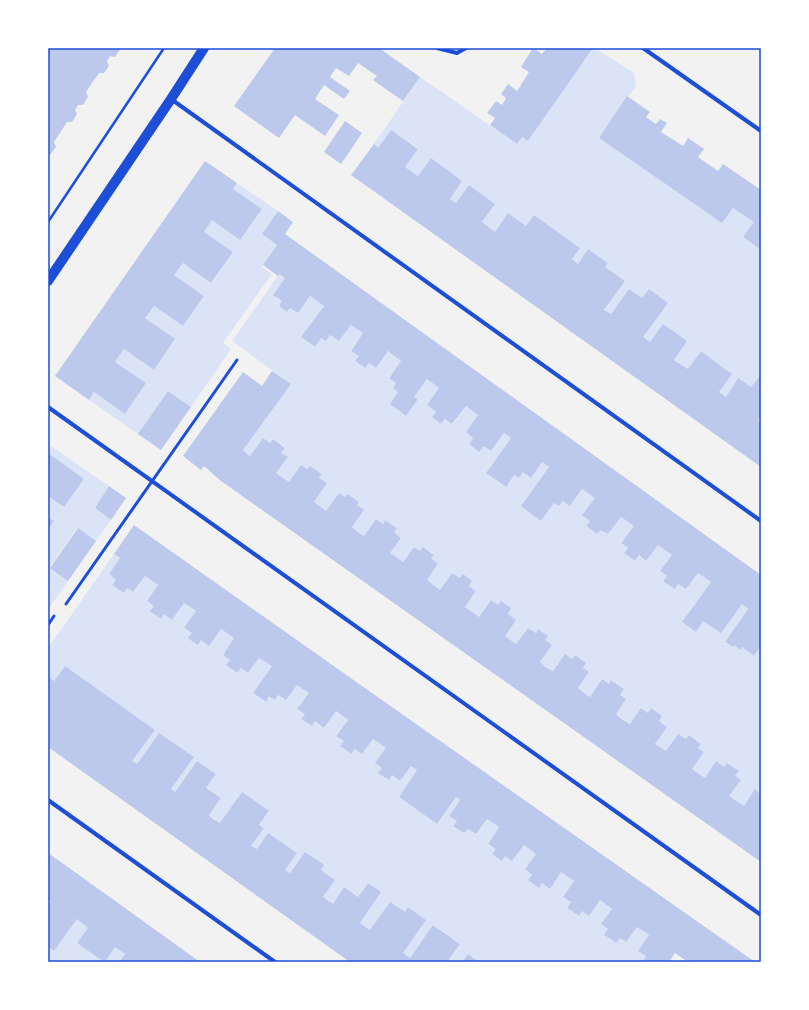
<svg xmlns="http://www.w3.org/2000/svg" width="809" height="1010" viewBox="0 0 809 1010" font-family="Poppins,sans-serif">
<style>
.green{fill:#dbe4f7}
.building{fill:#bdc9ec}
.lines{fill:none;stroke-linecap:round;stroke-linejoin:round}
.path{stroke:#1d4ed8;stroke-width:2.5}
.service{stroke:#1d4ed8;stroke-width:3}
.minor{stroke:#1d4ed8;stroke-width:4}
.primary{stroke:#1d4ed8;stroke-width:10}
.neatline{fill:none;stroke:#1d4ed8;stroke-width:1.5}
</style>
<rect width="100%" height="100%" fill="#f2f2f2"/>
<g class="green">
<path d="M593,48H595L634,73L636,86L599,138L722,223L733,208L754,222L743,237L761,250V374L751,387L738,378L726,397L719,392L732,374L701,351L688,369L643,337L649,289L642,298L629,289L611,314L604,310L625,281L605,267L608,263L588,249L578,264L572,259L580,248L534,215L526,226L495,232L482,222L495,204L469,185L456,203L450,199L462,181L431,158L418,176L405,167L418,148L391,130L378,148L374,144L420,77L517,144L522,137L528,141Z"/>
<path d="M237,183L278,211L262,234L277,245L262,267L272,274L223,343L231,349L191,407L168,391L138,434L89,400L94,392L125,414L146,383L115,362L124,349L154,370L175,340L145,318L154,306L183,326L204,296L174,275L183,263L212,283L233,252L204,232L212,220L262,209L233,189Z"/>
<path d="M279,274L285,278L273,295L282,301L279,306L287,312L290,308L298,313L310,296L324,306L301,337L314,347L321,338L326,341L330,335L339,341L351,325L363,333L351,350L359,356L355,361L365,368L369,363L376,368L388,351L401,361L389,377L396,383L406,415L418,399L414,397L427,379L439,388L427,405L436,412L432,417L441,424L445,419L453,424L466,406L478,415L466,432L473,438L469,444L479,452L484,446L491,451L504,433L511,438L486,473L505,487L514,475L519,478L523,472L531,478L542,462L549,467L521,506L541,520L554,503L559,506L563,501L570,506L582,489L595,498L582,515L590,521L586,527L597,534L601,530L608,534L621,517L634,526L621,543L628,548L624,553L635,561L639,555L646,561L658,545L672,555L660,571L667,576L663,581L675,589L678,584L686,589L698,573L711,582L682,622L696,631L703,621L742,604L748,609L725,642L733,647L734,645L740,650L742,647L754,656L761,646V794L755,790L744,806L729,796L741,780L735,776L738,771L727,763L724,767L717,762L705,778L692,769L704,752L698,748L701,744L689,735L686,739L666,751L655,744L667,727L659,721L662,716L651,708L648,713L641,708L630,724L616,714L626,699L620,695L624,689L612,680L609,684L602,680L590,697L578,688L589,672L583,668L586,663L575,655L572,659L565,654L553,671L540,662L552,645L545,640L548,636L538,629L536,633L528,628L516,644L505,636L516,620L508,614L511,608L501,601L498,605L491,600L479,617L465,607L476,591L469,586L472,581L463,575L460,578L452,573L440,590L427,580L438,564L431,558L434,554L423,547L420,551L414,547L403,562L390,553L401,538L394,532L397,528L385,520L383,524L376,519L364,536L352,527L364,510L357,505L359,502L348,494L345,497L339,493L326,511L314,502L326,483L319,478L322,474L310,466L307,469L289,482L276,473L287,457L281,453L285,447L273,439L270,443L263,438L250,456L243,450L291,384L232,341Z"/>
<path d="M51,446L109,486L95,508L111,520L96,541L77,528L50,567L68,581L48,610V530L54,522L48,517V496L64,507L84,479L48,453V451Z"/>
<path d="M114,554L120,558L109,574L116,580L112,585L124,593L127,588L133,592L145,576L158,585L154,606L150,611L161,619L164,614L172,620L184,603L196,612L184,628L192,633L189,638L198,645L201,640L209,645L221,629L234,638L223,655L230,660L227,666L237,673L241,668L248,673L259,658L272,666L253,693L265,702L269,696L278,695L286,700L297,685L309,693L298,709L305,714L301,719L312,726L315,721L324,728L336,711L348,720L336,735L344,741L340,746L351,754L355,749L362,754L373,739L386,748L382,768L379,773L389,780L392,775L400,781L411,766L417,770L399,797L437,824L456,797L460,800L449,816L457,821L453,826L464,833L468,829L476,834L487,819L499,827L488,843L496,849L502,861L505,856L513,860L524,845L536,854L525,869L532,875L528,880L539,888L542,883L550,888L561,872L574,881L564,897L571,902L567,908L578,916L582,911L589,916L600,900L612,909L601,924L608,929L605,935L616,943L620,938L626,942L637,927L649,935L638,951L646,956L643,961L645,962H479L468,954L462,962H447L460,944L434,925L410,958L403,953L426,920L408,907L405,912L370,930L360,923L381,892L368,883L358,897L344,888L333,904L323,897L335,880L321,870L323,865L305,852L290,873L285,870L297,853L257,849L251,846L263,828L259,825L269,812L220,823L209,815L221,798L206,788L216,774L197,761L175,792L171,789L194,757L159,733L137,764L132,761L155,730L65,667L54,681L48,676V648Z"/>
<path d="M77,919L88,928L77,943L104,962H48V947L54,951Z"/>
<path d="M115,947L125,954L119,962H105Z"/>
</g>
<g class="building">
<path d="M48,48H121L115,57L110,56L107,61L109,66L104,73H99L92,83L86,92L88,97L83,105H78L75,110L77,114L72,122H67L54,142L56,147L50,155L48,154Z"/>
<path d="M275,48H379L420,77L403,101L373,80L377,76L358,63L349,76L336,68L330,77L350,91L344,99L324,85L315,99L339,115L325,136L295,115L279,138L234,106Z"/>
<path d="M533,48L542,54L547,48H593L528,141L522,137L517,144L490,125L495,118L487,113L496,101L502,105L506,98L501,94L508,84L517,91L529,72L521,67Z"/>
<path d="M627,96L650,112L646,117L656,124L660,119L667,123L661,132L683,146L688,138L704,149L698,157L718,171L723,164L761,190V250L743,237L754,222L733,208L722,223L599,138Z"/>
<path d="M345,121L362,133L341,164L324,152Z"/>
<path d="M391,130L418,149L405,167L418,176L431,158L462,181L450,199L456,203L469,185L495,204L482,222L495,232L508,213L526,226L534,215L580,248L572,259L578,264L588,249L608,263L605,267L625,281L604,310L611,314L629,289L642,298L649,289L668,303L643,337L650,342L663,324L687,341L674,360L688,369L701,351L732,374L719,392L726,397L738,378L751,387L761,374V416L758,420L761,422V467L351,175L374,144L378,148Z"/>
<path d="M205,161L237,183L233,189L262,209L240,240L212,220L204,232L233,252L211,283L183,263L174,275L204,296L183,326L154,306L145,318L175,339L154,370L124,349L115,362L146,383L125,414L94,392L89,400L55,376Z"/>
<path d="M278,211L293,222L285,234L761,575V646L754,656L742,647L740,650L734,645L733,647L725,642L748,609L742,604L721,633L703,621L696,632L682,622L711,582L698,573L686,589L678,584L675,589L670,586L663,581L667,576L660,571L672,555L658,545L646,561L639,555L635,561L624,553L628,548L621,543L634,526L621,517L608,534L601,530L597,534L586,526L590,521L582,515L595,498L582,489L570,506L563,501L559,506L554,503L541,521L521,506L549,467L542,462L531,478L523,472L519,478L514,475L506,487L486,473L511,438L504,433L491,451L484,446L479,452L469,444L473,438L466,432L478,415L466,406L452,424L445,419L441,424L432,417L436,412L427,405L439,388L427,379L414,397L418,399L406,416L390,404L398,392L393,388L396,383L389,378L401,361L388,351L376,368L369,363L365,368L355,361L359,356L351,351L363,333L351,325L339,341L330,335L326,341L321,338L315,347L301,337L324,306L310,296L298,313L290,308L287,312L279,306L282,301L273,295L285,278L279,274L278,276L263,265L277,245L262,234Z"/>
<path d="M272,371L291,384L243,450L250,456L263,438L270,443L273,439L285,448L281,453L288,457L276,473L289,482L301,465L307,469L310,466L322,474L319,478L327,483L314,502L326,511L339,493L345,497L348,494L359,502L357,505L364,510L352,527L358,532L364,536L376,519L383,524L385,520L397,528L394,532L401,538L390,553L396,557L403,562L414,547L420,551L423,547L434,555L431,558L438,564L427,580L440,590L452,573L460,578L463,574L472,581L469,586L476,591L465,607L479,617L491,600L498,605L501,601L511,608L508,614L516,620L505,636L516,644L528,628L536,633L538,629L548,636L545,640L552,645L540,662L546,667L553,671L565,654L572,659L575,655L586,663L583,668L589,672L578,688L584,693L590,697L602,679L609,684L611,680L624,689L620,695L626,699L616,714L623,720L630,724L641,708L648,713L651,708L662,716L659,721L667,727L655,744L660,747L666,751L678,734L686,739L689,735L701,744L698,748L704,752L692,769L705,778L716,761L724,767L727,763L739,771L735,776L741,780L729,796L744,806L755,789L761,794V862L221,481L204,466L201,470L183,456L243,372L262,386Z"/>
<path d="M168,391L191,407L161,450L138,434Z"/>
<path d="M48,453L84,479L64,507L48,496Z"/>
<path d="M109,486L126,498L111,520L95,508Z"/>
<path d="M48,517L54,521L48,530Z"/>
<path d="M134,525L362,686L755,962H688L675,953L669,962H645L643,961L646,956L638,951L649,935L637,927L626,942L620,938L616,943L611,939L604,935L608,929L601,924L612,909L600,900L589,916L582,911L579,916L567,908L571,902L563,897L574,881L561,872L550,889L542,883L539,888L528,880L532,875L525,869L536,854L524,845L512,861L505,856L502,861L492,854L496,849L488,844L499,827L487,819L476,834L468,829L464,833L453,826L457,821L449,816L460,800L456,797L437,824L399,797L417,770L411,766L400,781L392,775L389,780L378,773L382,768L375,763L386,748L373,739L362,754L355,749L351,754L346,750L340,746L344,741L336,736L348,720L336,711L324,728L315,721L312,726L301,719L305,714L297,709L309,693L297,685L286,700L278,695L275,700L269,696L266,702L253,693L272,666L259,658L248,673L241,668L237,673L226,665L230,660L223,655L234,638L221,629L209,646L201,640L198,645L193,642L188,638L192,633L184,628L196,611L184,603L172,620L164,614L161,619L150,611L154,606L147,601L158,585L145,576L133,592L127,588L124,593L112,585L116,580L109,574L120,558L114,554Z"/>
<path d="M78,528L96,541L68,581L50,568Z"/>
<path d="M65,666L155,730L132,761L137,764L159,733L194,757L171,789L175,792L197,761L216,774L206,788L221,798L209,815L213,819L220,823L242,792L269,811L259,825L264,828L251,846L257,849L268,833L297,853L285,870L290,873L305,852L324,865L321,870L335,880L323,897L333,904L344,887L358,897L368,883L381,892L360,923L370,930L390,902L405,912L408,907L426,920L403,953L410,958L433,925L460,944L447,962H350L48,747V676L54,681Z"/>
<path d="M48,853L86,880L200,962H119L125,954L115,947L105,962H104L77,943L88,928L77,919L54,951L48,947V905L51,901L48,899Z"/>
<path d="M468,954L479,962H462Z"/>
</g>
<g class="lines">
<path class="path" d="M48,222L164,48"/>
<g class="service">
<path d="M66,604L237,360"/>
<path d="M48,625L54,616"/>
</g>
<g class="minor">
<path d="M437,48L457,53L466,48"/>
<path d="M643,48L761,131"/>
<path d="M171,99L761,521"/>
<path d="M48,407L761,915"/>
<path d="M48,800L275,962"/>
</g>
<path class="primary" d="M48,281L171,99L204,48"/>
</g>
<rect width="809" height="1010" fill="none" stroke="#ffffff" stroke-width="98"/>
<rect x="49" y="49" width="711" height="912" class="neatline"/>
</svg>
